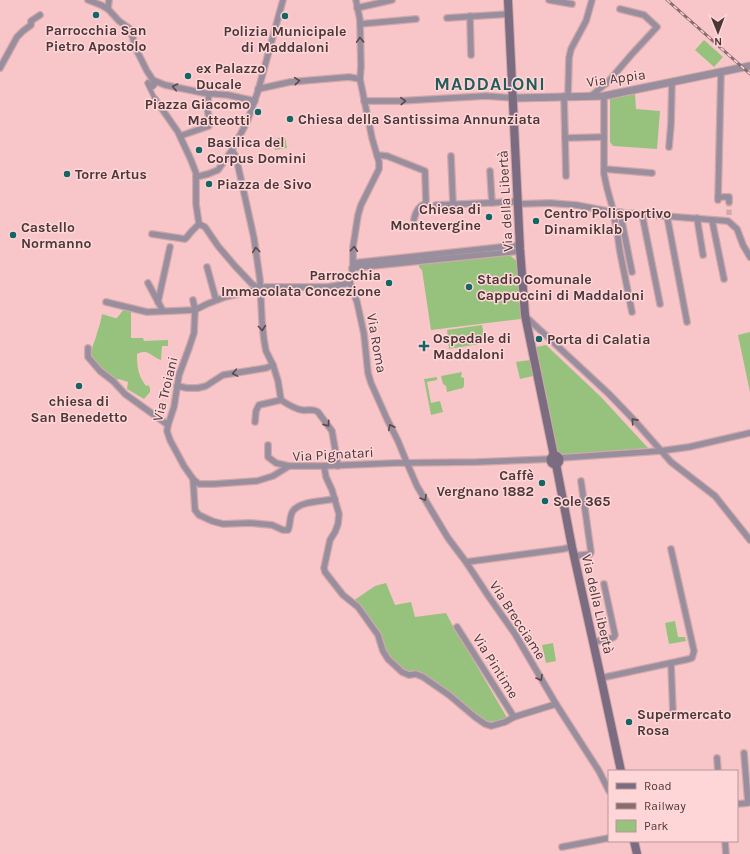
<svg xmlns="http://www.w3.org/2000/svg" width="750" height="854" viewBox="0 0 750 854" font-family="Karla,sans-serif">
<style>
.green{fill:#97c27e}
.lines{fill:none;stroke-linecap:round;stroke-linejoin:round}
.minor-tunnel{stroke:#d5a9ac;stroke-width:5.5;stroke-dasharray:5.5 3;stroke-linecap:butt}
.pedestrian-casing{stroke:#d2a7a9;stroke-width:6}
.minor-casing{stroke:#d2a7a9;stroke-width:8}
.tertiary-casing{stroke:#d2a7a9;stroke-width:9}
.secondary-casing{stroke:#d2a7a9;stroke-width:10}
.pedestrian{stroke:#988e9e;stroke-width:4}
.minor{stroke:#988e9e;stroke-width:5.5}
.tertiary{stroke:#988e9e;stroke-width:7}
.secondary{stroke:#7b6c82;stroke-width:8}
.rail-casing{stroke:#8b6c6e;stroke-width:3}
.rail{stroke:#ffd6d8;stroke-width:1.5;stroke-dasharray:4.5;stroke-linecap:butt}
.oneway{stroke:#5a484c}
.poi-dot{fill:#166565;stroke:#ffd6d8;stroke-width:1.5}
.labels{text-anchor:middle;stroke-width:3;stroke-linejoin:round;paint-order:stroke}
.poi-label{font-size:14px;font-weight:bold;fill:#4b3738;stroke:#ffd6d8;text-anchor:start}
.street-label{font-size:14px;fill:#4b3738;stroke:#ffd6d8}
.district-label{font-size:18px;font-weight:bold;letter-spacing:1px;fill:#225d5c;stroke:#ffd6d8}
</style>
<rect width="100%" height="100%" fill="#f8c6c9"/>
<g class="green">
<path d="M704,40L723,57L714,67L695,50Z"/>
<path d="M635,94L636,109L660,111L657,149L613,146L610,142V99Z"/>
<path d="M285,137L287,148L275,150L273,139Z"/>
<path d="M507,253L518,262L521,319L431,330L422,270L419,267V263Z"/>
<path d="M124,309L131,311V338H143L144,341L168,340V346H162L161,360C151,357 149,348 137,354C137,367 138,375 146,386L148,385L150,388V392L144,399L127,389L128,382L119,379L115,381C108,375 99,369 94,361C88,351 95,343 97,333C99,327 101,321 102,314L115,318H117Z"/>
<path d="M482,325L485,343L449,349L447,330Z"/>
<path d="M750,332V392L738,335Z"/>
<path d="M546,345L601,397L648,448L558,455L536,347Z"/>
<path d="M530,360L533,376L520,379L516,362Z"/>
<path d="M462,372L461,377L464,378V385L463,388L447,392L446,386L443,384L441,376Z"/>
<path d="M437,377V380L427,382L431,403L440,401L443,412L431,415L424,379Z"/>
<path d="M386,583L395,605L411,602L415,617L446,613L456,632L467,649L506,716L507,719L491,722L483,721L443,688L409,673L404,671L386,653L378,631L353,601L375,586Z"/>
<path d="M675,621L678,637H685L686,641L669,644L665,623Z"/>
<path d="M553,643L556,661L546,663L542,645Z"/>
</g>
<g class="lines">
<path class="minor-tunnel" d="M729,215V202"/>
<g class="pedestrian-casing">
<path id="pedestrian" d="M153,80L155,85L153,87L148,82L147,83L155,99"/>
</g>
<g class="minor-casing">
<g id="minor">
<path d="M88,0L101,5L108,9L119,21L130,29L137,51L147,71L153,80L165,85L204,93L228,95L255,101"/>
<path d="M356,0L360,20L361,67L360,79L372,138L379,162V169L361,205L358,215L353,247V266L350,283L357,302L364,334L368,373L371,383L387,419L398,441L407,463L417,486L433,513L448,538L466,562L489,597L515,634L556,704L599,771L609,791"/>
<path d="M549,0L572,4"/>
<path d="M357,8L392,0"/>
<path d="M108,9L109,0"/>
<path d="M470,16L471,55"/>
<path d="M447,18L509,14"/>
<path d="M360,24L416,19"/>
<path d="M0,68L17,37L23,31L31,25V21L40,15"/>
<path d="M258,89L290,82L349,77L360,79"/>
<path d="M564,96L566,176"/>
<path d="M568,96L569,58L571,49L586,21L592,0"/>
<path d="M591,96L608,82L632,54L657,27L644,15L620,9"/>
<path d="M604,96V174L607,188L612,206L613,212L617,231L620,252L632,312"/>
<path d="M155,99L178,132L191,160L196,173V204L199,224L205,227L218,246L235,266L252,284L260,289"/>
<path d="M364,101H399L486,96L513,98"/>
<path d="M181,137L183,135L209,126L210,123L207,108L209,94"/>
<path d="M565,138L604,137"/>
<path d="M669,147L671,124L672,82"/>
<path d="M232,150L236,157L254,238L260,280L262,321L264,340L266,351L273,365L278,381L281,400C287,404 295,409 302,410C308,411 313,408 318,412L332,431L338,466"/>
<path d="M377,155L387,156L425,171L426,203C418,207 416,211 414,219"/>
<path d="M451,156L453,204"/>
<path d="M604,169L652,173"/>
<path d="M490,171L492,203"/>
<path d="M196,177L208,174L218,170L232,150L247,122L258,91L283,0"/>
<path d="M718,197H729V202"/>
<path d="M718,200L721,72"/>
<path d="M518,204L550,203L576,205L613,212L728,221L737,229L743,245L750,257"/>
<path d="M436,205L512,202L518,199"/>
<path d="M620,212L632,272"/>
<path d="M642,214L660,304"/>
<path d="M667,216L687,322"/>
<path d="M697,218L703,255"/>
<path d="M712,220L724,279"/>
<path d="M152,234L185,239L187,237L191,232L199,224"/>
<path d="M353,263L520,245"/>
<path d="M207,267L216,300"/>
<path d="M352,268L520,251"/>
<path d="M148,283L163,311"/>
<path d="M193,300L195,310L194,333L189,348L179,375L174,407L168,425L167,431L170,440L184,466L193,479L199,484H214L257,481L273,476L289,466H324L395,463L477,462L551,459"/>
<path d="M106,302L147,312L195,310L207,304L225,297L260,289L265,287H328L350,283"/>
<path d="M158,302L170,247"/>
<path d="M525,316L609,394L634,420L671,462L715,496L750,540"/>
<path d="M88,348V357L100,371L113,381L125,394L168,425"/>
<path d="M177,386L187,388H198L206,386L223,375L266,368L273,365"/>
<path d="M255,422L256,411L259,405L281,400"/>
<path d="M268,445V457L276,463L289,466"/>
<path d="M559,458L660,451L689,447L750,433"/>
<path d="M324,466L326,477L332,490L339,514L338,524L335,532L330,540L324,568L325,572L343,595L358,607L378,635L383,651L388,659L402,672L409,675L416,674L423,677L449,695L475,717L485,724L491,726L505,722L514,717"/>
<path d="M193,479L195,510L199,515L212,521L223,524L250,523L272,525L283,530H288C291,524 289,516 293,511C300,501 324,501 335,499"/>
<path d="M574,556L590,554L591,552L581,481"/>
<path d="M466,562L563,549L572,547"/>
<path d="M457,627L514,717L556,704"/>
<path d="M594,642L612,638L614,637L615,635L604,584"/>
<path d="M671,663L673,713"/>
<path d="M601,678L689,659L692,658L694,651L671,549"/>
<path d="M717,758L718,771"/>
<path d="M737,804L748,803L744,753"/>
<path d="M725,841L726,854"/>
<path d="M562,847L609,838"/>
</g>
</g>
<g class="tertiary-casing">
<path id="tertiary" d="M513,98H518L604,96L750,66"/>
</g>
<g class="secondary-casing">
<g id="secondary">
<path d="M508,0L520,249L525,315L554,456"/>
<circle cx="555" cy="460" r="4.5"/>
<path d="M556,464L572,547L601,678L621,771"/>
<path d="M634,841L637,854"/>
</g>
</g>
<use href="#pedestrian" class="pedestrian"/>
<use href="#minor" class="minor"/>
<use href="#tertiary" class="tertiary"/>
<use href="#secondary" class="secondary"/>
<g class="rail-casing">
<path id="rail" d="M667,0L750,74"/>
</g>
<use href="#rail" class="rail"/>
</g>
<defs><path id="oneway-chevron" d="M-2-3.5L2.5 0L-2 3.5" fill="none" stroke-width="1.6" stroke-linecap="round" stroke-linejoin="round"/></defs>
<g class="oneway">
<use href="#oneway-chevron" transform="translate(360 40) rotate(-92)"/>
<use href="#oneway-chevron" transform="translate(297 81) rotate(-5)"/>
<use href="#oneway-chevron" transform="translate(175 87) rotate(-168)"/>
<use href="#oneway-chevron" transform="translate(403 101) rotate(-3)"/>
<use href="#oneway-chevron" transform="translate(354 249) rotate(-86)"/>
<use href="#oneway-chevron" transform="translate(256 250) rotate(-97)"/>
<use href="#oneway-chevron" transform="translate(262 328) rotate(85)"/>
<use href="#oneway-chevron" transform="translate(235 373) rotate(170)"/>
<use href="#oneway-chevron" transform="translate(634 421) rotate(-132)"/>
<use href="#oneway-chevron" transform="translate(327 424) rotate(55)"/>
<use href="#oneway-chevron" transform="translate(391 427) rotate(-117)"/>
<use href="#oneway-chevron" transform="translate(424 498) rotate(60)"/>
<use href="#oneway-chevron" transform="translate(540 678) rotate(59)"/>
</g>
<g class="poi-dot">
<circle cx="96" cy="15" r="4"/>
<circle cx="285" cy="16" r="4"/>
<circle cx="188" cy="76" r="4"/>
<circle cx="258" cy="112" r="4"/>
<circle cx="290" cy="119" r="4"/>
<circle cx="199" cy="150" r="4"/>
<circle cx="67" cy="174" r="4"/>
<circle cx="209" cy="184" r="4"/>
<circle cx="489" cy="217" r="4"/>
<circle cx="536" cy="221" r="4"/>
<circle cx="13" cy="235" r="4"/>
<circle cx="389" cy="283" r="4"/>
<circle cx="469" cy="287" r="4"/>
<circle cx="539" cy="339" r="4"/>
<path d="M422 340h4v4h4v4h-4v4h-4v-4h-4v-4h4z"/>
<circle cx="79" cy="386" r="4"/>
<circle cx="542" cy="483" r="4"/>
<circle cx="545" cy="501" r="4"/>
<circle cx="629" cy="722" r="4"/>
</g>
<g class="labels">
<g class="poi-label">
<text x="96" y="35" text-anchor="middle">Parrocchia San<tspan x="96" dy="16">Pietro Apostolo</tspan></text>
<text x="285" y="36" text-anchor="middle">Polizia Municipale<tspan x="285" dy="16">di Maddaloni</tspan></text>
<text x="196" y="73">ex Palazzo<tspan x="196" dy="16">Ducale</tspan></text>
<text x="250" y="109" text-anchor="end">Piazza Giacomo<tspan x="250" dy="16">Matteotti</tspan></text>
<text x="298" y="124">Chiesa della Santissima Annunziata</text>
<text x="207" y="147">Basilica del<tspan x="207" dy="16">Corpus Domini</tspan></text>
<text x="75" y="179">Torre Artus</text>
<text x="217" y="189">Piazza de Sivo</text>
<text x="481" y="214" text-anchor="end">Chiesa di<tspan x="481" dy="16">Montevergine</tspan></text>
<text x="544" y="218">Centro Polisportivo<tspan x="544" dy="16">Dinamiklab</tspan></text>
<text x="21" y="232">Castello<tspan x="21" dy="16">Normanno</tspan></text>
<text x="381" y="280" text-anchor="end">Parrocchia<tspan x="381" dy="16">Immacolata Concezione</tspan></text>
<text x="477" y="284">Stadio Comunale<tspan x="477" dy="16">Cappuccini di Maddaloni</tspan></text>
<text x="433" y="343">Ospedale di<tspan x="433" dy="16">Maddaloni</tspan></text>
<text x="547" y="344">Porta di Calatia</text>
<text x="79" y="406" text-anchor="middle">chiesa di<tspan x="79" dy="16">San Benedetto</tspan></text>
<text x="534" y="480" text-anchor="end">Caffè<tspan x="534" dy="16">Vergnano 1882</tspan></text>
<text x="553" y="506">Sole 365</text>
<text x="637" y="719">Supermercato<tspan x="637" dy="16">Rosa</tspan></text>
</g>
<g class="street-label">
<text transform="translate(616 78) rotate(-8)" y="5">Via Appia</text>
<text transform="translate(505 201) rotate(-93)" y="5">Via della Libertà</text>
<text transform="translate(377 343) rotate(80)" y="5">Via Roma</text>
<text transform="translate(165 389) rotate(-76)" y="5">Via Troiani</text>
<text transform="translate(333 454) rotate(-3)" y="5">Via Pignatari</text>
<text transform="translate(598 604) rotate(77)" y="5">Via della Libertà</text>
<text transform="translate(518 620) rotate(57)" y="5">Via Brecciame</text>
<text transform="translate(496 666) rotate(58)" y="5">Via Pintime</text>
</g>
<g class="district-label">
<text x="490" y="90">MADDALONI</text>
</g>
</g>
<rect x="608" y="770" width="130" height="72" fill="#ffd6d8" stroke="#b79698"/>
<rect x="616" y="783" width="20" height="6" fill="#7b6c82" stroke="#b79698"/>
<text x="644" y="790" font-size="12" fill="#4b3738">Road</text>
<rect x="616" y="803" width="20" height="6" fill="#8b6c6e" stroke="#b79698"/>
<text x="644" y="810" font-size="12" fill="#4b3738">Railway</text>
<rect x="616" y="820" width="20" height="12" fill="#97c27e" stroke="#b79698"/>
<text x="644" y="830" font-size="12" fill="#4b3738">Park</text>
<g transform="translate(718 32) rotate(179)" stroke="#ffd6d8" stroke-width="3" paint-order="stroke">
<path d="M0-3L7 15L0 10L-7 15Z" fill="#4b3738"/>
<text y="-6" font-size="11" font-weight="bold" text-anchor="middle" fill="#4b3738">N</text>
</g>
</svg>
